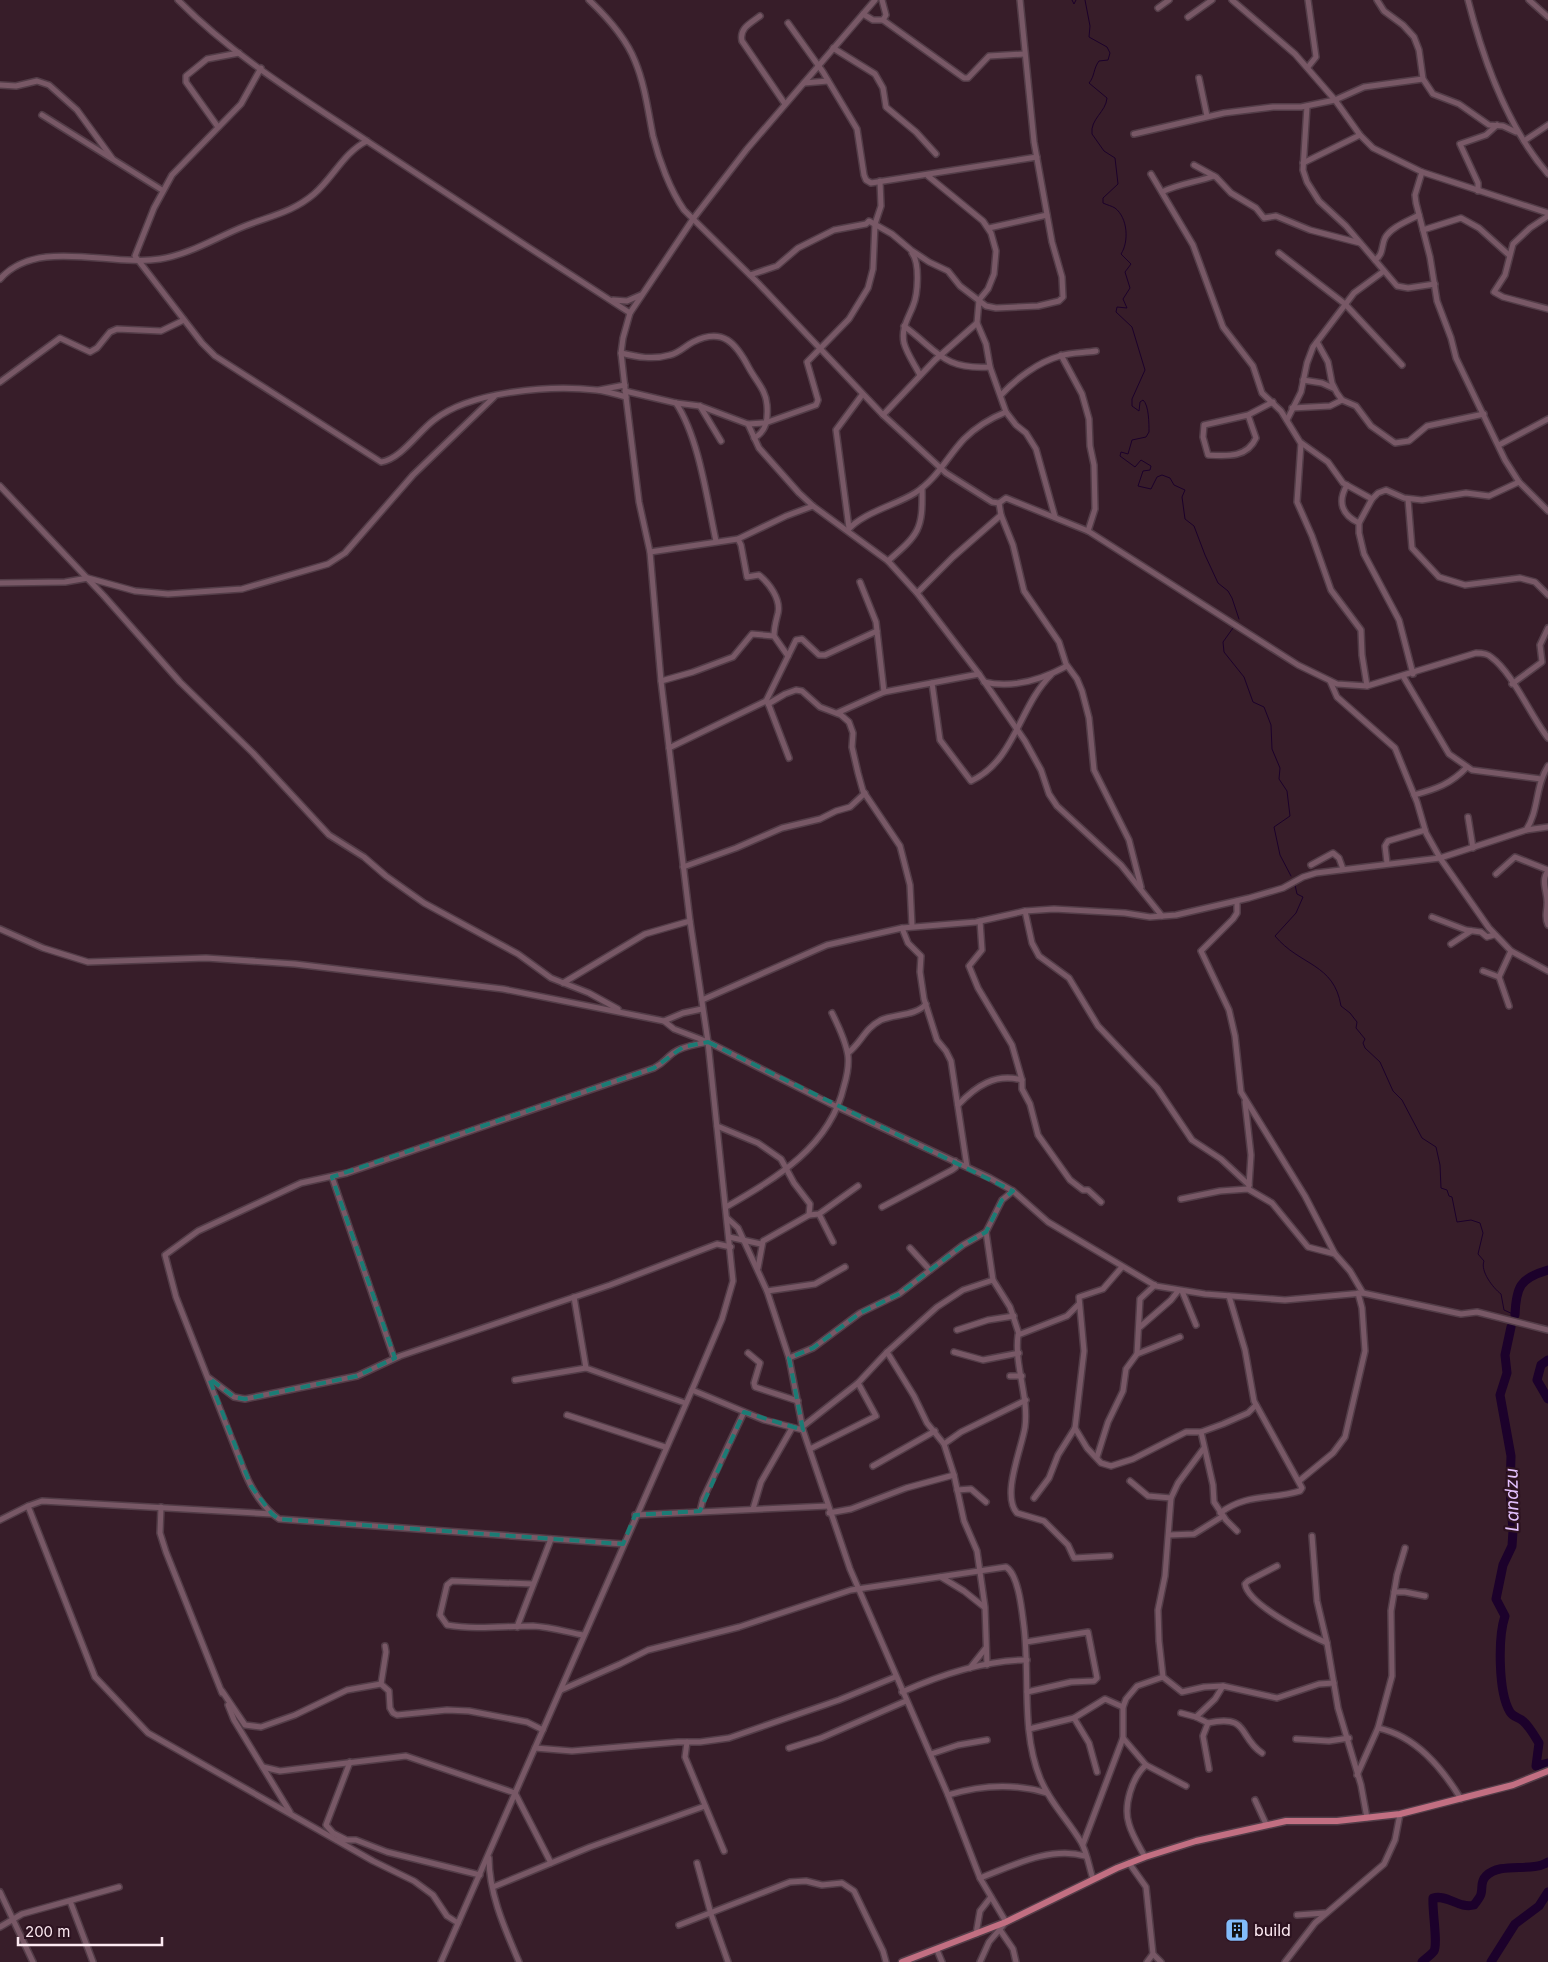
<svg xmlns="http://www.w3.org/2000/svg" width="1548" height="1962" viewBox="0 0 1548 1962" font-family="Inter,sans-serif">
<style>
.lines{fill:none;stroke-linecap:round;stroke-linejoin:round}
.stream{stroke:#1c012b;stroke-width:1}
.river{stroke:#1c012b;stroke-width:9}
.minor-casing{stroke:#533d48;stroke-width:8}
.major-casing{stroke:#533d48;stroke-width:9}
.minor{stroke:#785866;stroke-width:5}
.major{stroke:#c26f82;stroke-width:6}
.marked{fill:none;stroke:#1b7c75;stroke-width:4;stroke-dasharray:10 6;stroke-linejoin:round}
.labels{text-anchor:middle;stroke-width:4.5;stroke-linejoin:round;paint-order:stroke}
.poi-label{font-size:16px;fill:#fdeaf2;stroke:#2d1320;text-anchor:start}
.water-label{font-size:18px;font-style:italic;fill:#e3c0fd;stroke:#2d1320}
</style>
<rect width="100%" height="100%" fill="#371d29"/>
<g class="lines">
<g class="stream">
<path d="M1072,0L1074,4L1076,0"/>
<path d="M1085,0L1090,26L1089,37L1107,47L1110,53L1108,60L1099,61C1093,69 1095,76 1089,83L1107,98C1106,112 1090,119 1092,134L1104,151L1115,158L1118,184L1103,198V203C1107,205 1112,206 1115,208C1128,218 1129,242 1121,254L1131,264L1125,272L1130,288L1123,299L1127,308L1117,307L1116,312L1132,327L1145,370L1132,399V406L1139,411L1140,402L1143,400C1149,405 1149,424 1149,432L1146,437L1132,440L1128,454L1121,452L1120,456L1135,467L1141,460L1151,466L1150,470L1143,471L1138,486L1151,489L1157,477L1162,475L1170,478L1174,485L1185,490L1182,497L1185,519L1194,526L1205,555L1218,583L1228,591L1232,598L1239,619"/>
<path d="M1233,628L1223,642L1224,652L1244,677L1253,702L1264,707L1271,725L1272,749L1280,768L1279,779L1287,791L1290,816L1274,827L1280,855L1291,876"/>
<path d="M1295,885L1297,894L1303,897L1296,913L1275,936C1300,966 1334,963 1341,1006L1350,1013L1357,1022L1356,1028L1365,1039L1363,1043L1365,1048L1380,1062L1393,1091L1402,1100L1422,1138L1436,1147L1440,1165L1441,1188L1447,1190L1449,1196L1452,1197L1457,1222L1471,1220L1480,1223L1483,1233L1478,1254L1484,1261C1480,1271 1493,1288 1501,1294L1504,1310L1515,1315"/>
</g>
<g class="river">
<path d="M1515,1315C1516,1287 1520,1278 1548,1270"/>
<path d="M1511,1327L1505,1355L1507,1373L1500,1395L1511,1456L1510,1489L1513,1531L1512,1546L1503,1565L1496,1599L1505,1616C1498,1637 1498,1692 1510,1712C1513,1717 1518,1717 1523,1721C1529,1726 1534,1735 1539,1743L1536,1766L1548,1763"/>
<path d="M1548,1360L1541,1365L1537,1380L1548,1399"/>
<path d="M1422,1962C1425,1959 1431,1955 1434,1951C1438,1943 1432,1910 1433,1898C1447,1894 1459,1909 1474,1905C1476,1902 1480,1898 1481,1894C1483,1887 1480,1882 1486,1876C1501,1861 1531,1873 1548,1862"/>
<path d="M1491,1962L1515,1924L1539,1906L1548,1892"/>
</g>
<g class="minor-casing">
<g id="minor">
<path d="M178,0C234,57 304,99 370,143C456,200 543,257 630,313"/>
<path d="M589,0C607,17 626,38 635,61C645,85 648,111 653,136C659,160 670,190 684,210L758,283L883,415L946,473L992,502L999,503L1006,498L1088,531L1298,665L1337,684L1367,686L1476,653C1481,653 1487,653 1491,657C1513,673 1530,715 1548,738"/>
<path d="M882,0L886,15L883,20"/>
<path d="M1232,0L1295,54L1335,100L1360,135L1373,148L1422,172L1548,213"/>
<path d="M1377,0L1384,11L1403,25L1414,37L1419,50L1423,79L1433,94L1459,104L1489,125L1503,126L1516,132"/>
<path d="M1468,0C1483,59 1508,128 1548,174"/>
<path d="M1529,0L1548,17"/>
<path d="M1158,8L1169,0"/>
<path d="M863,14L873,20H883L964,78H968L989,56L1024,54"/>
<path d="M760,16C751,23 739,28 742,41L785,104"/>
<path d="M1188,17L1212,0"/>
<path d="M788,23L823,72L857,129L864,175L866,180L871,183L1037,157"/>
<path d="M833,48L875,74L883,88L886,107L916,132L936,154"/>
<path d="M1308,67L1316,57L1308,0"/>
<path d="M261,68L241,104L172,175L154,208L135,256L202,343L215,356L381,462C401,459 418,432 434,420C471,391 551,385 596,390C606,391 616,394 626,397"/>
<path d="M1199,78L1207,116"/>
<path d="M804,83L828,81"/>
<path d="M0,85L16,86L37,81L49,85L77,110L112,158"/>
<path d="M1307,106L1303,170L1307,182L1319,201L1346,226L1397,286L1408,288L1435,284"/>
<path d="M42,115L162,190"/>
<path d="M218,127L186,82V76L207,59L239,53"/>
<path d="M1134,134L1224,113L1273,107H1301L1335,100L1364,87L1423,79"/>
<path d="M1524,141L1548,125"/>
<path d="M1303,163L1360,135"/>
<path d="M1194,165L1216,177L1231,193L1256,208L1264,218L1276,216L1310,230L1360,243"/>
<path d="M1422,172L1415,195L1416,203L1430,257L1437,301L1451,338L1456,358L1505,460L1519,482L1548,511"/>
<path d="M1151,174L1193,245L1223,327L1253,366L1262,393L1281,411L1300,442L1328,462L1343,483L1372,499"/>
<path d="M928,176L983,221L991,233L996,251L994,274L988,289L979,300L977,323L986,344L990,367L1006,412L1016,425L1026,433L1036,449L1055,517"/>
<path d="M1478,191V183L1460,144L1486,135L1497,125"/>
<path d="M1162,192C1178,184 1197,182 1214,176"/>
<path d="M1548,216L1530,228L1513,244L1505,275L1494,292L1503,297L1548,309"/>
<path d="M989,228L1047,215"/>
<path d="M1423,230L1461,218L1479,228L1509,255"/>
<path d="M912,253C920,263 918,294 913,306C908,319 901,328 904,343C907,354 915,365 920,375"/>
<path d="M1279,253L1345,304L1402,365"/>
<path d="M1375,260C1384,254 1381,246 1385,238C1391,227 1408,221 1419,215"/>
<path d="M750,275L777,266L798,248L834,230L866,224L869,221L892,234L911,250L929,262L948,271L960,286L986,306L996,308L1038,306L1059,301L1063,297L1062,277L1052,242L1034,142L1020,0"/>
<path d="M0,279C37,237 111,267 160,259C191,254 217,237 245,226C270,216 293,212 314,194C333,178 344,152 367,141"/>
<path d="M613,300L627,301L641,295"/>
<path d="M904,326C938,351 943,370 990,367"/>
<path d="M1317,342L1328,362L1332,383L1337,393L1342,400L1356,406L1371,426L1395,443L1409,441L1427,426L1484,414"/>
<path d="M621,353C637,357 653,360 670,355C679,353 685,346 693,342C723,327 736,343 749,368C756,381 766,390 767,405C768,419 767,431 754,438"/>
<path d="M1061,355L1082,394L1089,419L1090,446L1094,465L1095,509L1088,531"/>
<path d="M1303,380L1322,383L1333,388"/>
<path d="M0,382L60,338L90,352L97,348L110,332L117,329L161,331L184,320"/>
<path d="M599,390L625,385"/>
<path d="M625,391L676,403L700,406L748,424L765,423L816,405L818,400L807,362L849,319L868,288L873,269L875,224L881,206L880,181"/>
<path d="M1001,395C1016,379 1038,362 1060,356C1071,352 1084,353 1096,351"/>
<path d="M676,403C699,438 707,499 716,541"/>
<path d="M700,406L721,441"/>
<path d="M1292,408L1330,406L1342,400"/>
<path d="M883,415L935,360L977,323"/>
<path d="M1248,415L1256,438C1247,458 1227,456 1208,455L1203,437L1204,425L1248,415L1273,402"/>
<path d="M1287,420L1301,392L1307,363L1313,347L1354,293L1384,271"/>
<path d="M748,424L759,448L799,493L813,506L888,561L917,593L979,674L1025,741L1041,770L1049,794L1057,806L1121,865L1162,916"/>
<path d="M1301,443L1297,502L1312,536L1331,590L1361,630L1362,655L1367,686"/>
<path d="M1499,445L1548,419"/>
<path d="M1347,485C1337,502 1342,515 1359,523"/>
<path d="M0,486L104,596L180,682L253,753L329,835L364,857L386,876L424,903L518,954L551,978L589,993L618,1009"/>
<path d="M1408,499L1412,548L1439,577L1465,585L1520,578L1535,582L1548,595"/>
<path d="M999,503L1001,515L1013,545L1024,591L1059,642L1066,664L1077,679L1082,691L1089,718L1094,770L1129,840L1141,887"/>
<path d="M849,528L836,430L862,395"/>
<path d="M848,530C862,513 896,505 915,493C937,479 947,457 964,439C976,427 991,418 1006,412"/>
<path d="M738,539L741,545L747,577L759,575C769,583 781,599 778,613C776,621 774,627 774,636"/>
<path d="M650,552L738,539L786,516L813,506"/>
<path d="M888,561C919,534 923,530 922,488"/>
<path d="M860,582L876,622L884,692"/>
<path d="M0,583L65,582L88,578L135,591L168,594L242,589L328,564L345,553L413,475L494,397"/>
<path d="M917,593L953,557L1001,515"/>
<path d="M1413,674L1399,620L1364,554L1359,533V523L1372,499L1378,493L1386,490L1404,498L1422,500L1466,493L1489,496L1519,482"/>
<path d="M1403,676L1449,754L1472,770L1541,779"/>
<path d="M661,681L693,672L733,657L752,634L774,636L788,656"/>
<path d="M1330,681L1337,697L1395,748L1417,802L1426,833L1440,858L1489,928L1511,951L1548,971"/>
<path d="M984,682C1013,689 1041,680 1067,666"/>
<path d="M932,683L940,740L971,781C1015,761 1019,706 1051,675"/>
<path d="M1512,684L1542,662L1540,645L1548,628"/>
<path d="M768,703L789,758"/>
<path d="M768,704L785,694L796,690L802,691L820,707L841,715L849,722L853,733L852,747L858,773L863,791L900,846L910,885L912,926"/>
<path d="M837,713L884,692L979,674"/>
<path d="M669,748L766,701L796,640L802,639L819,655H825L877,631"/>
<path d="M1414,795C1436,789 1451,784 1467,767"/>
<path d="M1468,817L1473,848"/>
<path d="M1526,830L1548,827"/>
<path d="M1387,863L1385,846L1388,841L1425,830"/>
<path d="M1311,865L1333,853L1339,858L1343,869"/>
<path d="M683,867L736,848L782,828L820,819L836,811L850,807L865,793"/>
<path d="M1548,871C1540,881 1548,893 1547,904C1547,912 1544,917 1548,925"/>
<path d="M1496,874L1515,857L1548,870"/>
<path d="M1237,901V913L1233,919L1201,951L1229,1010L1235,1036L1241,1092L1305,1196L1335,1254L1350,1271L1363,1293"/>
<path d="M1025,911L1032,943L1039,956L1069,978L1098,1026L1157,1088L1192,1140L1221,1159L1249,1185"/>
<path d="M1432,917L1466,930L1481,932L1487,937L1494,935"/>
<path d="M980,921L982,950L969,966L978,988L1012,1045L1022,1080V1089L1030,1104L1038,1135L1070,1180L1083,1190H1088L1101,1202"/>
<path d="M902,928L908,943L921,956L920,972L924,999L937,1040L946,1051L951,1061L967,1167"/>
<path d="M0,929L43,948L88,962L206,958L295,964L503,989L664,1021L674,1029L708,1042L829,1103L990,1178L1013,1191L1048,1222L1156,1286L1205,1294L1285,1300L1363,1293L1461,1314L1477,1312L1548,1330"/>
<path d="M1451,944L1471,931"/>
<path d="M1483,971L1499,977"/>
<path d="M563,983L645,934L690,921"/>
<path d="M702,1000L827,945L902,928L976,922L1025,911L1054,909L1125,913L1150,917L1176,915L1249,898L1283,888L1303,877L1316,873L1440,858L1526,830C1539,811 1535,786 1548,766"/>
<path d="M1509,1006L1499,977L1511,951"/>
<path d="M664,1021L683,1013L702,1009"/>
<path d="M848,1053C862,1042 864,1029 881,1020C895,1014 916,1016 926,1004"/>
<path d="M1245,1102L1251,1155L1249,1186"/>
<path d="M958,1105C976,1086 995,1073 1022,1080"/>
<path d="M717,1126L758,1143L781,1159L794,1183L810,1204L809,1215"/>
<path d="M332,1177L394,1358"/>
<path d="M1181,1199L1220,1191L1248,1189L1272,1203L1308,1247L1335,1254"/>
<path d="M726,1207C776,1178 830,1147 844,1086C847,1076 849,1066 848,1056C846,1042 838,1025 832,1013"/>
<path d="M882,1207L952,1170L956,1167L955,1161"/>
<path d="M819,1214L833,1242"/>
<path d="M727,1218L738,1228L767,1291L789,1358L803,1430L850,1569L948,1795L980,1878L1006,1922L989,1942L980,1962"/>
<path d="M986,1232L993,1280L1010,1307L1019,1334"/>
<path d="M729,1237L761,1244"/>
<path d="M910,1248L930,1270"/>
<path d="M758,1268L763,1241L809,1215L819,1214L858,1186"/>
<path d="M767,1291L815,1284L845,1267"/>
<path d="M1182,1291L1196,1325"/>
<path d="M574,1297L586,1368L685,1403"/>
<path d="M1079,1304L1067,1316L1018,1335C1014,1366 1029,1396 1025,1427C1022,1448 1001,1495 1017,1513L1044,1521L1068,1545L1074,1558L1110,1556"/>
<path d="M1140,1327L1171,1300L1178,1291"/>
<path d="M957,1330L988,1320L1014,1316"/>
<path d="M887,1352L914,1396L927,1423L944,1444L954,1475L964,1521L977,1551L985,1607L987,1665"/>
<path d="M954,1352L983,1360L1019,1353"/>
<path d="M748,1353L760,1363L754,1383L755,1387L798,1401"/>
<path d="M1137,1354L1180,1337"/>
<path d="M789,1358L813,1348L860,1313L899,1294L963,1245L986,1232L1002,1200L1013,1191"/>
<path d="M1010,1376H1022"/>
<path d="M209,1378L234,1397L245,1399L357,1376L400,1356L610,1285L717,1244L731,1247"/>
<path d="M515,1380L586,1368"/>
<path d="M692,1390L764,1420L803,1430"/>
<path d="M567,1415L665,1447"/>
<path d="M802,1427L858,1383L887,1352L937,1307L963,1290L993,1280"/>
<path d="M1075,1428L1087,1448L1101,1463L1111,1466L1133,1459L1186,1432H1201L1223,1424L1248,1413L1256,1405"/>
<path d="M1201,1432L1213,1485L1214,1502L1226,1520L1237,1531"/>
<path d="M944,1444L961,1432L1026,1400"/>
<path d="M1204,1448L1178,1483L1171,1498L1165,1576L1158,1610L1159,1641L1163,1677L1182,1692L1204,1687L1223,1686"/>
<path d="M810,1449L876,1416L858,1383"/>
<path d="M1097,1457L1108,1422L1123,1391L1126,1369L1137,1354L1140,1299L1155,1285"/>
<path d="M873,1466L935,1431"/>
<path d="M1130,1481L1148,1496L1171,1498"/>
<path d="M1299,1481L1333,1453L1345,1437L1365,1351L1362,1308L1358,1293"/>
<path d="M957,1490L971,1489L986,1502"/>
<path d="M1034,1498L1049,1478L1058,1455L1075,1428L1084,1351L1079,1297L1103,1289L1122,1267"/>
<path d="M28,1506L95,1677L148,1733L373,1861L414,1881L433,1895L447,1916L458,1923"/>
<path d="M161,1507L160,1533L166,1552L222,1693"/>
<path d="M753,1509L761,1482L792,1428"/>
<path d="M700,1511L703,1499L744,1412"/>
<path d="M829,1513L851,1509L906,1488L954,1475"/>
<path d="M1220,1513C1247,1493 1271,1500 1300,1491L1302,1488L1254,1401L1245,1350L1229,1296"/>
<path d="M635,1515L828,1506"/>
<path d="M0,1520L28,1506L42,1501L272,1514"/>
<path d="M1169,1535L1194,1534L1223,1516"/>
<path d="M1312,1536L1317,1601L1327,1643L1338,1708L1361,1785L1367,1818"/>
<path d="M623,1544L279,1519C264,1509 252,1490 245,1473L176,1297L165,1255L198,1231L301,1183L347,1173L654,1068C664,1063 665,1059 673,1053C682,1046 696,1045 707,1042"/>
<path d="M1277,1566L1248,1581L1245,1584C1248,1605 1309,1635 1327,1643"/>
<path d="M941,1577L964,1591L984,1607"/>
<path d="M533,1584L452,1581L447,1585L440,1615L447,1625C476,1630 504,1626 533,1626C550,1627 567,1632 583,1635"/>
<path d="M1394,1592H1405L1425,1596"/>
<path d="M517,1627L551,1539"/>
<path d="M1026,1642L1088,1632L1097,1678L1094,1681L1071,1682L1027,1692"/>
<path d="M970,1668L985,1649"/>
<path d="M381,1684L386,1652L385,1646"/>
<path d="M561,1690L620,1664L648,1650L739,1627L851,1590L1006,1567C1019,1575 1022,1612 1024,1627C1030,1677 1021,1731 1040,1778C1050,1803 1068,1820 1081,1842C1087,1852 1089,1867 1093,1879"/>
<path d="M222,1691L245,1725L261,1727L295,1715L347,1690L381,1684L389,1691L390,1708L393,1713L397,1715L447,1710L469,1711L527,1722L543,1730"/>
<path d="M902,1692C940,1675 985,1660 1027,1660"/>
<path d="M228,1705L234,1720L290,1812"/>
<path d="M1181,1713L1196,1717L1208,1723L1203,1736L1209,1769"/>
<path d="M1196,1717L1215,1699L1223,1686L1277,1698L1319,1684L1334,1683"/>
<path d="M1074,1718L1089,1743L1097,1772"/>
<path d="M1208,1723C1250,1714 1238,1737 1262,1753"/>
<path d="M1378,1728C1416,1736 1442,1768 1461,1799"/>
<path d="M1029,1729L1074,1718L1105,1699L1123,1707"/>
<path d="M1123,1738L1146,1765L1186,1786"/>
<path d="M1296,1739L1329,1741L1349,1738"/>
<path d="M687,1742L685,1757L724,1851"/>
<path d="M535,1748L572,1751L678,1742H700L729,1738L839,1700L895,1677"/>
<path d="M789,1748L821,1738L906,1701"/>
<path d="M931,1754L958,1745L987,1740"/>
<path d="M263,1767L280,1771L406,1756L515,1793L551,1863"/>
<path d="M1357,1775L1378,1728L1392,1676L1391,1611L1397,1575L1405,1548"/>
<path d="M948,1795C981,1785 1014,1783 1047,1793"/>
<path d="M1255,1800L1266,1824"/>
<path d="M345,1839L333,1833L326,1825L350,1762"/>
<path d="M337,1840H356L387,1852L480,1875"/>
<path d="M1083,1844L1123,1738V1707L1126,1699L1137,1686L1163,1677"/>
<path d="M1145,1857C1139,1846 1132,1835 1129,1824C1123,1806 1132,1777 1146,1765"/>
<path d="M489,1858C489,1894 505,1929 519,1962"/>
<path d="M697,1863L711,1914L728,1962"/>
<path d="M1129,1863L1146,1887L1153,1954L1161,1962"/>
<path d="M980,1878C1012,1866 1050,1846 1085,1856"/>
<path d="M493,1887L590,1847L705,1806"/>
<path d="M0,1892L33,1962"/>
<path d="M70,1901L93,1962"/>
<path d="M1297,1915L1325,1913"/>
<path d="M679,1925L790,1882L806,1881L822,1885L842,1883L854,1891L883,1951L886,1962"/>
<path d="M0,1927L22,1914L119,1887"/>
<path d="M1000,1930L1013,1949L1016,1962"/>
<path d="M976,1934L980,1911L991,1897"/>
<path d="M937,1950L942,1962"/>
<path d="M441,1962L692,1390L722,1319L733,1281L708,1042L690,921L661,681L650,552L639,502L626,397L621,353L623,338L630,313L693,219L747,149L875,0"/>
<path d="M1147,1962L1153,1954"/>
<path d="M1285,1962L1315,1923L1384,1864L1395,1840L1400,1814"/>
</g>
</g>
<g class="major-casing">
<path id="major" d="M902,1962L1006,1922L1117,1868L1145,1857L1196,1841L1286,1821H1337L1400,1814L1513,1785L1548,1771"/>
</g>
<use href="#minor" class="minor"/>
<use href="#major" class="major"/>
</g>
<path class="marked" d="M708,1042L1013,1191L1002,1200L986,1232L963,1245L899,1294L860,1313L813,1348L789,1358L803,1430L744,1412L700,1511L635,1515L623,1544L279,1519L272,1514L251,1486L209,1378L234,1397L245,1399L357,1376L395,1358L332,1177L654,1068L683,1047Z"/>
<defs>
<g id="building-square" transform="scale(1.25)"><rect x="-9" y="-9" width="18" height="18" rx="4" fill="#82bcfa" stroke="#2d1320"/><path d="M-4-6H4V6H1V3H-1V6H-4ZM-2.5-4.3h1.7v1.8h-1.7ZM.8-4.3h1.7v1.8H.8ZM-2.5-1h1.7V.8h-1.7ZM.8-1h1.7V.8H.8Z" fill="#111"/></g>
</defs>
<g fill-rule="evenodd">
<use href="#building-square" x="1237" y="1930"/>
</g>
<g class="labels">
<g class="poi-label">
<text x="1254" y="1936">build</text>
</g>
<g class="water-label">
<text transform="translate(1512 1500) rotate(-91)" y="6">Landzu</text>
</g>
</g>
<path d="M18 1937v8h144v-8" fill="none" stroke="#fdeaf2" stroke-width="2.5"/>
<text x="25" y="1937" font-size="15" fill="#fdeaf2" stroke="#2d1320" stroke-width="4" paint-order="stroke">200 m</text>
</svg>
